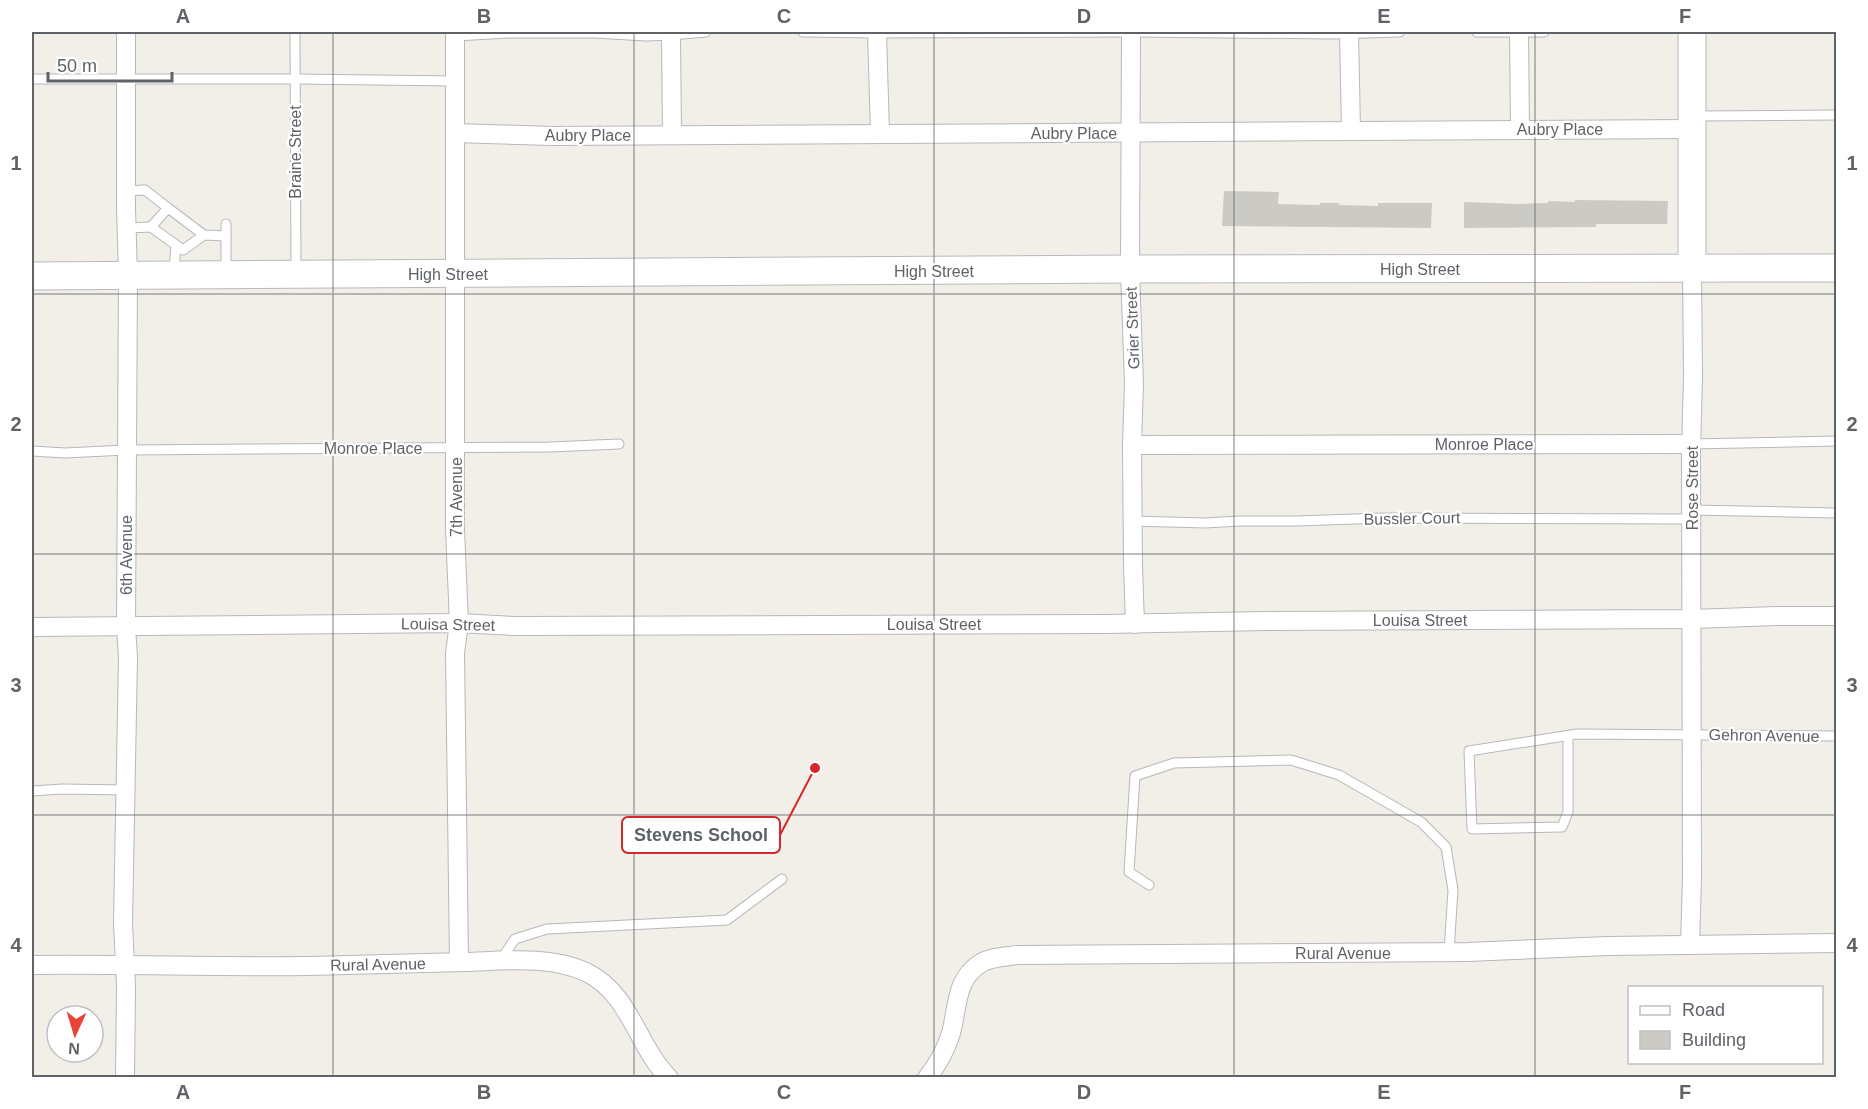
<svg xmlns="http://www.w3.org/2000/svg" width="1868" height="1109" viewBox="0 0 1868 1109" font-family="Arial,sans-serif">
<style>
.building{fill:#cccac5}
.lines{fill:none;stroke-linecap:round;stroke-linejoin:round}
.lane-casing{stroke:#b5b8bc;stroke-width:11}
.street-casing{stroke:#b5b8bc;stroke-width:20}
.secondary-casing{stroke:#b6babf;stroke-width:29}
.lane{stroke:#fff;stroke-width:9}
.street{stroke:#fff;stroke-width:18}
.secondary{stroke:#fff;stroke-width:27}
.grid{fill:none;stroke:#5f6368;stroke-width:1.5;stroke-opacity:0.55}
.labels{text-anchor:middle;stroke-width:4.5;stroke-linejoin:round;paint-order:stroke}
.street-label{font-size:16px;fill:#5f6368;stroke:#fff}
.leader{fill:none;stroke:#d62828;stroke-width:2}
.callout-dot{fill:#d62828;stroke:#fff;stroke-width:2}
.callout{fill:#fff;stroke:#d62828;stroke-width:2}
.callout-label{font-size:18px;text-anchor:middle;font-weight:bold;fill:#5f6368}
.neatline{fill:none;stroke:#5f6368;stroke-width:2}
.grid-label{font-size:20px;text-anchor:middle;font-weight:bold;fill:#5f6368}
</style>
<rect width="100%" height="100%" fill="#f1efe8"/>
<g class="building">
<path d="M1224,191L1279,192L1278,204L1320,205V203H1339V205L1378,206V203H1432L1431,228L1222,226Z"/>
<path d="M1575,200L1668,201L1667,224H1596V227L1464,228V202L1519,204L1548,203V201L1575,202Z"/>
</g>
<g class="lines">
<g class="lane-casing">
<g id="lane">
<path d="M295,32L296,271"/>
<path d="M803,32L877,33L1131,32"/>
<path d="M1133,32L1333,34L1400,32"/>
<path d="M1477,32H1544"/>
<path d="M455,36L508,33H595L646,36L671,35L706,32"/>
<path d="M32,79H295L455,81"/>
<path d="M1695,116L1836,115"/>
<path d="M126,191L145,190L168,208"/>
<path d="M226,224V273"/>
<path d="M127,228L151,227"/>
<path d="M204,235L168,208L151,227L183,250L204,235L226,236"/>
<path d="M174,272L176,245"/>
<path d="M1691,444L1836,441"/>
<path d="M32,451L65,453L126,450L550,447L619,444"/>
<path d="M1691,510L1836,513"/>
<path d="M1132,521L1205,523L1240,521H1297L1382,518L1692,519"/>
<path d="M1568,736V812L1562,827L1472,829L1469,751L1577,734L1836,736"/>
<path d="M32,791L62,789L126,790"/>
<path d="M1149,885L1129,872L1135,776L1174,763L1291,760L1339,775L1421,822L1446,847L1453,890L1449,952"/>
<path d="M500,961L515,939L547,929L727,920L782,879"/>
</g>
</g>
<g class="street-casing">
<g id="street">
<path d="M455,32V530L459,623L455,653L459,962"/>
<path d="M1131,32L1130,269L1134,384L1132,445L1133,566L1135,624"/>
<path d="M1519,32L1520,129"/>
<path d="M877,33L880,133"/>
<path d="M1349,34L1351,130"/>
<path d="M671,35L672,135"/>
<path d="M455,133L553,136L1692,129"/>
<path d="M1132,445L1691,444"/>
<path d="M32,627L459,623L514,626L1106,624L1266,621L1692,619L1777,616H1836"/>
<path d="M1690,945L1692,879L1691,453L1693,377L1692,268"/>
<path d="M32,965C124,964 217,967 309,966C361,965 412,963 464,962C503,961 549,955 586,972C631,994 636,1045 669,1078"/>
<path d="M125,1078L126,986L123,923L128,657L126,627L128,275L126,208V32"/>
<path d="M927,1078C938,1064 946,1050 951,1033C958,1007 955,979 981,963C991,957 1005,957 1017,955L1468,952L1608,946L1836,943"/>
</g>
</g>
<g class="secondary-casing">
<g id="secondary">
<path d="M1692,268V32"/>
<path d="M32,276L1130,269L1836,268"/>
</g>
</g>
<use href="#lane" class="lane"/>
<use href="#street" class="street"/>
<use href="#secondary" class="secondary"/>
</g>
<path class="grid" d="M333,32V1078M634,32V1078M934,32V1078M1234,32V1078M1535,32V1078M32,294H1836M32,554H1836M32,815H1836"/>
<g class="labels">
<g class="street-label">
<text x="1560" y="135">Aubry Place</text>
<text x="1074" y="139">Aubry Place</text>
<text x="588" y="141">Aubry Place</text>
<text transform="translate(295 152) rotate(-90)" y="6">Braine Street</text>
<text x="1420" y="275">High Street</text>
<text x="934" y="277">High Street</text>
<text x="448" y="280">High Street</text>
<text transform="translate(1132 328) rotate(-92)" y="6">Grier Street</text>
<text x="1484" y="450">Monroe Place</text>
<text x="373" y="454">Monroe Place</text>
<text transform="translate(1692 488) rotate(-90)" y="6">Rose Street</text>
<text transform="translate(456 497) rotate(-90)" y="6">7th Avenue</text>
<text transform="translate(1412 518) rotate(-1)" y="6">Bussler Court</text>
<text transform="translate(126 555) rotate(-90)" y="6">6th Avenue</text>
<text x="1420" y="626">Louisa Street</text>
<text transform="translate(448 624) rotate(1)" y="6">Louisa Street</text>
<text x="934" y="630">Louisa Street</text>
<text transform="translate(1764 735) rotate(1)" y="6">Gehron Avenue</text>
<text x="1343" y="959">Rural Avenue</text>
<text transform="translate(378 964) rotate(-1)" y="6">Rural Avenue</text>
</g>
</g>
<path class="leader" d="M815 768L780 835"/>
<circle class="callout-dot" cx="815" cy="768" r="6"/>
<rect class="callout" x="622" y="817" width="158" height="36" rx="6"/>
<g class="callout-label">
<text x="701" y="841">Stevens School</text>
</g>
<rect width="1868" height="1109" fill="none" stroke="#ffffff" stroke-width="66"/>
<rect x="1628" y="986" width="195" height="78" fill="#ffffff" stroke="#bfc1c3" stroke-width="1.5"/>
<rect x="1640" y="1006" width="30" height="9" fill="#ffffff" stroke="#bfc1c3" stroke-width="1.5"/>
<text x="1682" y="1016" font-size="18" fill="#5f6368">Road</text>
<rect x="1640" y="1031" width="30" height="18" fill="#cccac5" stroke="#bfc1c3" stroke-width="1.5"/>
<text x="1682" y="1046" font-size="18" fill="#5f6368">Building</text>
<g transform="translate(75 1034) rotate(184)"><circle r="28" fill="#ffffff" stroke="#bfc1c3" stroke-width="1.5"/>
<path d="M0-4.5L10 22L0 15L-10 22Z" fill="#ea4335"/>
<text y="-9" font-size="16" font-weight="bold" text-anchor="middle" fill="#5f6368">N</text>
</g>
<path d="M48 72v9h124v-9" fill="none" stroke="#5f6368" stroke-width="3"/>
<text x="57" y="72" font-size="18" fill="#5f6368" stroke="#ffffff" stroke-width="4.5" paint-order="stroke">50 m</text>
<rect x="33" y="33" width="1802" height="1043" class="neatline"/>
<g class="grid-label">
<text x="183" y="23">A</text>
<text x="484" y="23">B</text>
<text x="784" y="23">C</text>
<text x="1084" y="23">D</text>
<text x="1384" y="23">E</text>
<text x="1685" y="23">F</text>
<text x="16" y="170">1</text>
<text x="1852" y="170">1</text>
<text x="16" y="431">2</text>
<text x="1852" y="431">2</text>
<text x="16" y="692">3</text>
<text x="1852" y="692">3</text>
<text x="16" y="952">4</text>
<text x="1852" y="952">4</text>
<text x="183" y="1099">A</text>
<text x="484" y="1099">B</text>
<text x="784" y="1099">C</text>
<text x="1084" y="1099">D</text>
<text x="1384" y="1099">E</text>
<text x="1685" y="1099">F</text>
</g>
</svg>
